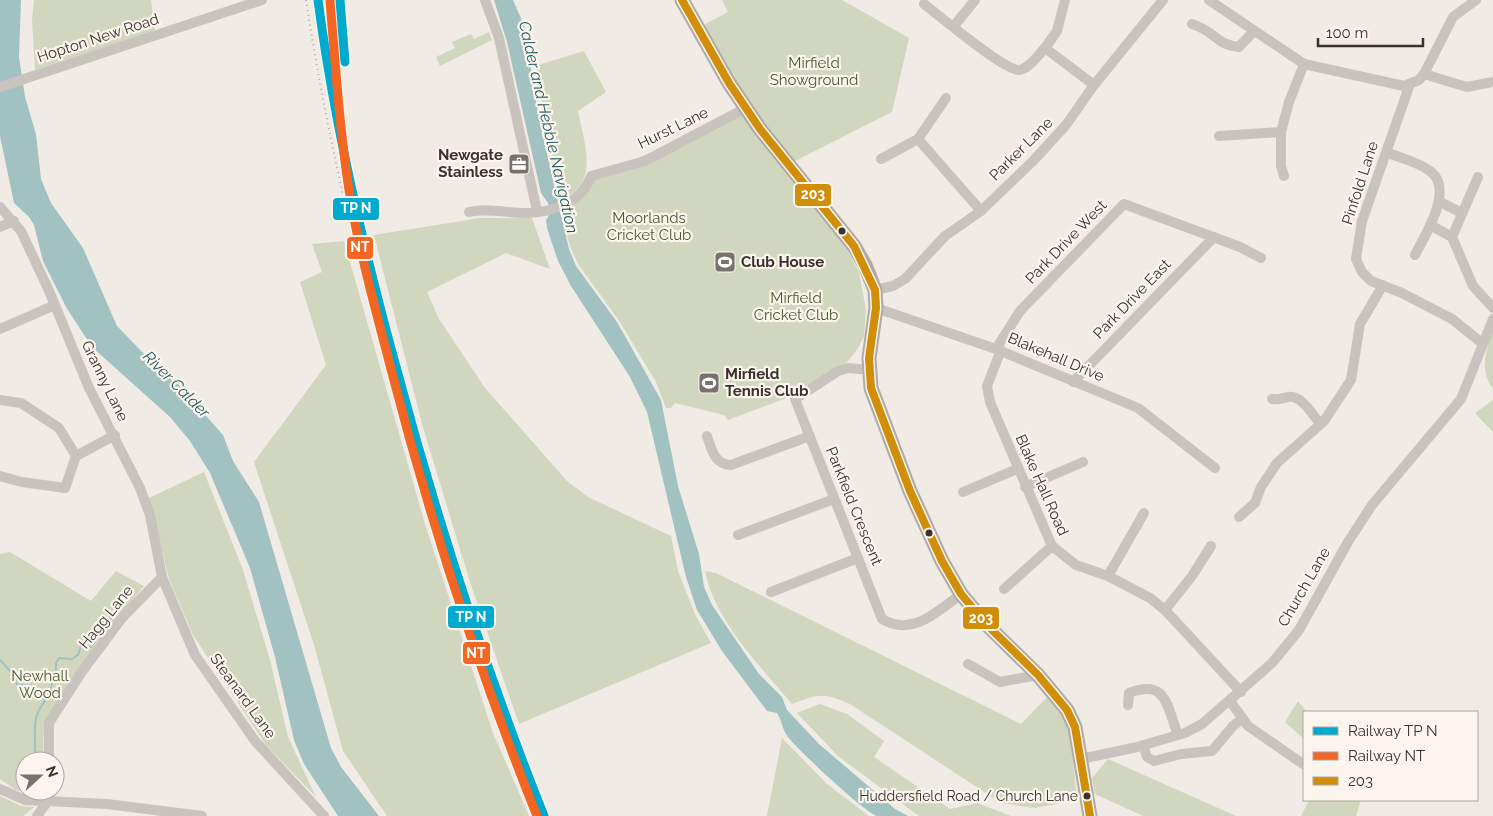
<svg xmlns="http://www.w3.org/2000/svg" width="1493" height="816" viewBox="0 0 1493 816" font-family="Raleway,sans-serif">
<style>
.green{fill:#d1d6bf}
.water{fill:#a1c2c1}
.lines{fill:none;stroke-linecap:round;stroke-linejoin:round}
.stream{stroke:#a1c2c1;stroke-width:2}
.minor{stroke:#c9c3be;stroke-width:10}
.highway{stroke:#afaaa4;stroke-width:15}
.rail{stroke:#b1aca8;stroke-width:2;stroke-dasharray:1 4;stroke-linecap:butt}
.bus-1-casing{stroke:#fbf5ee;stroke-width:11}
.bus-1{stroke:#d18e09;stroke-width:8}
.rail-1-casing{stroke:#fbf5ee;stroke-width:12}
.rail-2-casing{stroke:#fbf5ee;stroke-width:12}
.rail-1{stroke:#00a9ce;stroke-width:9}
.rail-2{stroke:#f26522;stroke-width:9}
.bus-dot{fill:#3b302b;stroke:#fbf5ee;stroke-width:2}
.labels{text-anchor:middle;stroke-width:4.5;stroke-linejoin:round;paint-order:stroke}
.bus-label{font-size:14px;fill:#3b302b;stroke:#fbf5ee;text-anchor:end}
.street-label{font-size:15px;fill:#3b302b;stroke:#fbf5ee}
.park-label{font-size:15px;fill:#4a5a2e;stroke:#fbf5ee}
.poi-label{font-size:15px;font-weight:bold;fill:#3b302b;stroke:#fbf5ee;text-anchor:start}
.water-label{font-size:16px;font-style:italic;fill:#1f5a5e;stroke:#fbf5ee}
.line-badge{stroke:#fbf5ee;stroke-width:2}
.badge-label{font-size:14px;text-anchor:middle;font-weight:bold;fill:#fff}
</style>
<rect width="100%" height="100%" fill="#f0ebe5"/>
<g class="green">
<path d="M34,0H151L155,31L35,70L32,19Z"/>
<path d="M722,0H842L909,38L892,112L793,162L750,105L698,28L728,12Z"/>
<path d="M489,32L492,40L440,66L436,57L455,48L452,42L471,34L474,39Z"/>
<path d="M584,51L606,92L578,111C584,143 601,184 561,199L535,66Z"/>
<path d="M745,112L848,251L859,272L866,310L864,337L856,351L847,362L792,396L728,420L724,415L675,403L671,408H666L656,382L620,322L578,264L570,246L561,211L592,178Z"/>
<path d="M480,218H532L550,269L506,253L427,292L439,319L485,388L567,481L588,497L671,536L678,571L695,614L711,643L519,724L470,582L422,424L374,235Z"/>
<path d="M344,241L425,524L493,733L529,816H387L343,751L314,645L254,462L326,365L300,282L322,272L312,244Z"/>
<path d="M1493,330V389C1479,369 1486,352 1493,330Z"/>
<path d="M1493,400V432L1475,413Z"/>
<path d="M204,472L243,570L270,660L288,737L316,797L266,745L193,635L169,579L149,498Z"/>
<path d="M10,552L91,601L116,571L144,586L78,669L44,724L43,761H25V791H42V796L16,790L0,779V554Z"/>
<path d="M705,571L716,573L1021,724L1048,696L1063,715L1070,733L1077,800L1035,808L1001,803L850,704C822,692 819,694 792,704C759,664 716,623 705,571Z"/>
<path d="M1298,701L1307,712H1304V739L1285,722Z"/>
<path d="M820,704L847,714L884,741L874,757L950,809L977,803L1011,816H919L839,757L797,713Z"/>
<path d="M782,738L827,784L869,816H767Z"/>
<path d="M1108,759L1236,816H1143L1095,794L1092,778Z"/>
<path d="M0,796L21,806L34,807L23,816H0Z"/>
<path d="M1309,800H1361L1356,816H1301Z"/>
</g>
<g class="water">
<path d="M0,0H21L19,57L25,97L36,134L41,179L51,203L83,248L117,326L151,361L161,365L223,435L233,461L259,502L331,748L341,767L379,816H338L304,764L294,740L275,657L250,568L210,473L190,441L170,417L92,347L66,307L43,261L34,225L29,217L14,203L0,136Z"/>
<path d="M494,0H513L524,25L539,119L569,249L576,266L617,322L661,400L678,486L699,554L704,587L712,605L759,674L782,697L787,710L819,744L895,809L908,816C899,816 886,816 877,816C864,812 798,750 788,737C782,729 782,721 777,713L767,711L722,651L697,610L686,577L647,412L630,377L571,286L558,261L547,228L546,221L550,213L548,203L541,193L507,42Z"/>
</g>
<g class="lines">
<g class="stream">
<path d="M0,660L12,673L17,684L33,686L45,701"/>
<path d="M34,761C37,746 33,732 36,718C38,708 45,703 49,694C52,687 51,680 56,676V663L59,658L72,659L78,655L81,646L91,647L128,595"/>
<path d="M25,769V773"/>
<path d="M29,797V791"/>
</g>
<g class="minor">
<path d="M485,0L499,38L537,211"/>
<path d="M1209,0L1304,64L1404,86L1419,80L1424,74L1453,17L1476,0"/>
<path d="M924,4C940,16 1003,70 1019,70C1029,69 1038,55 1045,48L1094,85"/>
<path d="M1192,24C1215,31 1216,45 1239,47L1253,32"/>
<path d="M954,26L975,0"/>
<path d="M1045,48L1057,31L1065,0"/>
<path d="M1424,74L1467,87L1493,82"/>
<path d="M1410,84L1362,221L1356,259L1362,272L1371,281L1402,293L1452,319L1482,343"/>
<path d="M0,87L262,0"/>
<path d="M1281,132V166L1284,176"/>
<path d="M1219,136L1281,132L1289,102L1304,64"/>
<path d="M918,139L946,98"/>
<path d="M1388,153C1401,158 1418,162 1430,171C1455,189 1425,235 1415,255"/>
<path d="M881,159L918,139L981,211"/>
<path d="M1478,177L1452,237L1473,286L1493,308"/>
<path d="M1440,202L1462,213"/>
<path d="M0,207L21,231L50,293L89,388L140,488L150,515L162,577L195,655L255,741L324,816"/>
<path d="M469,212C489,207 508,214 528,213C554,212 582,202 591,176L645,161L746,108"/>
<path d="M1430,225L1452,237"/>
<path d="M0,227L14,221"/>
<path d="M875,290L893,286L905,279L945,236L981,211L1033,161L1066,125L1094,85L1163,0"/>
<path d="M876,308L996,349L1138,408L1215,468"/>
<path d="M0,329L55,305"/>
<path d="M996,349L1020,311L1124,204L1240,247L1261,258"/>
<path d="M1001,350L987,386L990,402L1052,546L1076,565L1108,576L1150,598L1165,610L1241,692"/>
<path d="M870,370L848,368L838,371L795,399L882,619C912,637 937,612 961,594"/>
<path d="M1073,382L1214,237"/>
<path d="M1272,399C1279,400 1282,398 1288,397C1302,395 1313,415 1320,424"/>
<path d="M0,400L21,403L59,428L76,456"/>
<path d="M707,436C712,450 714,464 731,465L810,436"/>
<path d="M0,476L22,482L65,488L76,456L115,435"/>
<path d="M1025,487L1083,462"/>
<path d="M963,492L1017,469"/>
<path d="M1239,517L1255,503L1261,487L1277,463L1324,421L1351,380L1360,324L1383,285"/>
<path d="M738,535L834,499"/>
<path d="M1108,576L1144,513"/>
<path d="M1004,589L1052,546"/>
<path d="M771,592L858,558"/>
<path d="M1165,610L1192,576L1211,546"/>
<path d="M968,664L1000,682L1038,675"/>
<path d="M1230,701L1248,726L1303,764"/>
<path d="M1128,705L1129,693C1167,678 1167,707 1178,735"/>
<path d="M1143,745L1147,757L1154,761L1181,754L1212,751L1233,726L1242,719"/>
<path d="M1081,759L1137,747L1185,733L1202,724L1272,663L1299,630L1348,542L1372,505L1461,399L1493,319"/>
<path d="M49,761V723L81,673L122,618L162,577"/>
<path d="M0,789L25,800L107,804L202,816"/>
<path d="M37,816L47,802V791"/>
</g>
<path class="highway" d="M682,0L729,83L760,129L854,246L865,265L875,290L876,308L869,358L871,388L910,491L942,561L961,594L988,626L1038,675L1067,710L1075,727L1090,816"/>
<path class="rail" d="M306,0C331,166 374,329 422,490C455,599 488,712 535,816"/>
<g class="bus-1-casing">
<path id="bus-1" d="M682,0L729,83L760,129L854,246L875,290L876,308L869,358L871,388L910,491L942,561L961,594L988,626L1038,675L1067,710L1075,727L1090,816"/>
</g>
<use href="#bus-1" class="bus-1"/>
<g class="rail-1-casing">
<g id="rail-1">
<path d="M318,0C334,123 362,243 395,363C436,517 485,668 544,816"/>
<path d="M340,0L345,62"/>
</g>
</g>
<g class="rail-2-casing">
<path id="rail-2" d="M330,1C336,70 340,139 352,208C362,263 378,318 392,373C431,524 479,671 537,816"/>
</g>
<use href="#rail-1" class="rail-1"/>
<use href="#rail-2" class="rail-2"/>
</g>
<defs>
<g id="office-square" transform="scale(1.125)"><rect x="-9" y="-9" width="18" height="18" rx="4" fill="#7a716c" stroke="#fbf5ee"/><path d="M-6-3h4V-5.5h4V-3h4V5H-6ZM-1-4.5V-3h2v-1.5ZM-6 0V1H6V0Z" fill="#fff"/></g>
<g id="stadium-square" transform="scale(1.125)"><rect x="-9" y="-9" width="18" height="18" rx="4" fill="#7a716c" stroke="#fbf5ee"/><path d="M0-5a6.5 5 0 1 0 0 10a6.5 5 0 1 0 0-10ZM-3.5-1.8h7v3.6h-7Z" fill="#fff"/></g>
</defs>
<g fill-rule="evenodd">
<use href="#office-square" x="519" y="164"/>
<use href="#stadium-square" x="725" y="262"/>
<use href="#stadium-square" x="709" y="383"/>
</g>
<g class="bus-dot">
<circle cx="842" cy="231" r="4.5"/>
<circle cx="929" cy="533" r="4.5"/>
<circle cx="1087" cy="796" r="4.5"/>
</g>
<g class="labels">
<g class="bus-label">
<text x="1078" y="801">Huddersfield Road / Church Lane</text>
</g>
<g class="street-label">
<text transform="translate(98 38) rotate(-18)" y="5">Hopton New Road</text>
<text transform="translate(673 128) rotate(-26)" y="5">Hurst Lane</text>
<text transform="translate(1021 149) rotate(-45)" y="5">Parker Lane</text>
<text transform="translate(1360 183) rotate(-72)" y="5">Pinfold Lane</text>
<text transform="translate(1066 242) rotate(-46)" y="5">Park Drive West</text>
<text transform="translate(1132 299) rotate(-46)" y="5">Park Drive East</text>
<text transform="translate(1056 357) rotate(23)" y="5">Blakehall Drive</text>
<text transform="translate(105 381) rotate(64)" y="5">Granny Lane</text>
<text transform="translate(1042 485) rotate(66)" y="5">Blake Hall Road</text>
<text transform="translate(854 506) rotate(68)" y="5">Parkfield Crescent</text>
<text transform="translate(1304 587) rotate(-60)" y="5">Church Lane</text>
<text transform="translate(106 617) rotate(-51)" y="5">Hagg Lane</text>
<text transform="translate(243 696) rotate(54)" y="5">Steanard Lane</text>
</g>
<g class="park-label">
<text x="814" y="68">Mirfield<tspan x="814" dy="17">Showground</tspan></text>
<text x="649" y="223">Moorlands<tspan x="649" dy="17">Cricket Club</tspan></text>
<text x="796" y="303">Mirfield<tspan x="796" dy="17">Cricket Club</tspan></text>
<text x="40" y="681">Newhall<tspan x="40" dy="17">Wood</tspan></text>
</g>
<g class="poi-label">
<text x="503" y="160" text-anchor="end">Newgate<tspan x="503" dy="17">Stainless</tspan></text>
<text x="741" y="267">Club House</text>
<text x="725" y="379">Mirfield<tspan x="725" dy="17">Tennis Club</tspan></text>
</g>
<g class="water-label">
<text transform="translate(549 127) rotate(77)" y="6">Calder and Hebble Navigation</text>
<text transform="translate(177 384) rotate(45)" y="6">River Calder</text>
</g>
</g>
<g class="line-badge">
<rect x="794" y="183" width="38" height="24" rx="5" fill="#d18e09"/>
<rect x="332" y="197" width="48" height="24" rx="5" fill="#00a9ce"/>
<rect x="346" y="236" width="28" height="24" rx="5" fill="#f26522"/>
<rect x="447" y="605" width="48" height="24" rx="5" fill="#00a9ce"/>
<rect x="962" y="606" width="38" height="24" rx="5" fill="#d18e09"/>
<rect x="462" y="641" width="29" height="24" rx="5" fill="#f26522"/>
</g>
<g class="badge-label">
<text x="813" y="199">203</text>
<text x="356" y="213">TP N</text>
<text x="360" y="252">NT</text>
<text x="471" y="622">TP N</text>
<text x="981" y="623">203</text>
<text x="476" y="658">NT</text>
</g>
<rect x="1303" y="711" width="175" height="90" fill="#fbf5ee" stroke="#aea6a0"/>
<rect x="1313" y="727" width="25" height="8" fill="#00a9ce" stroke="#aea6a0"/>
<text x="1348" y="736" font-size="15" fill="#3b302b">Railway TP N</text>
<rect x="1313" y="752" width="25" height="8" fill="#f26522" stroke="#aea6a0"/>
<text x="1348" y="761" font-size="15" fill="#3b302b">Railway NT</text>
<rect x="1313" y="777" width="25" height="8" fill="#d18e09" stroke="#aea6a0"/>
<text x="1348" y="786" font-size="15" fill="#3b302b">203</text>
<g transform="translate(40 776) rotate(69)"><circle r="24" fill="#fbf5ee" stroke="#aea6a0"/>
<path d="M0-4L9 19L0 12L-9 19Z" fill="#7a716c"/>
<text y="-8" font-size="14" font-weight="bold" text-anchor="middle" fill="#3b302b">N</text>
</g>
<path d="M1318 38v8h105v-8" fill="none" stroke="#3b302b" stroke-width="2.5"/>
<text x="1326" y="38" font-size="15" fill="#3b302b" stroke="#fbf5ee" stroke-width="4" paint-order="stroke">100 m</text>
</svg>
